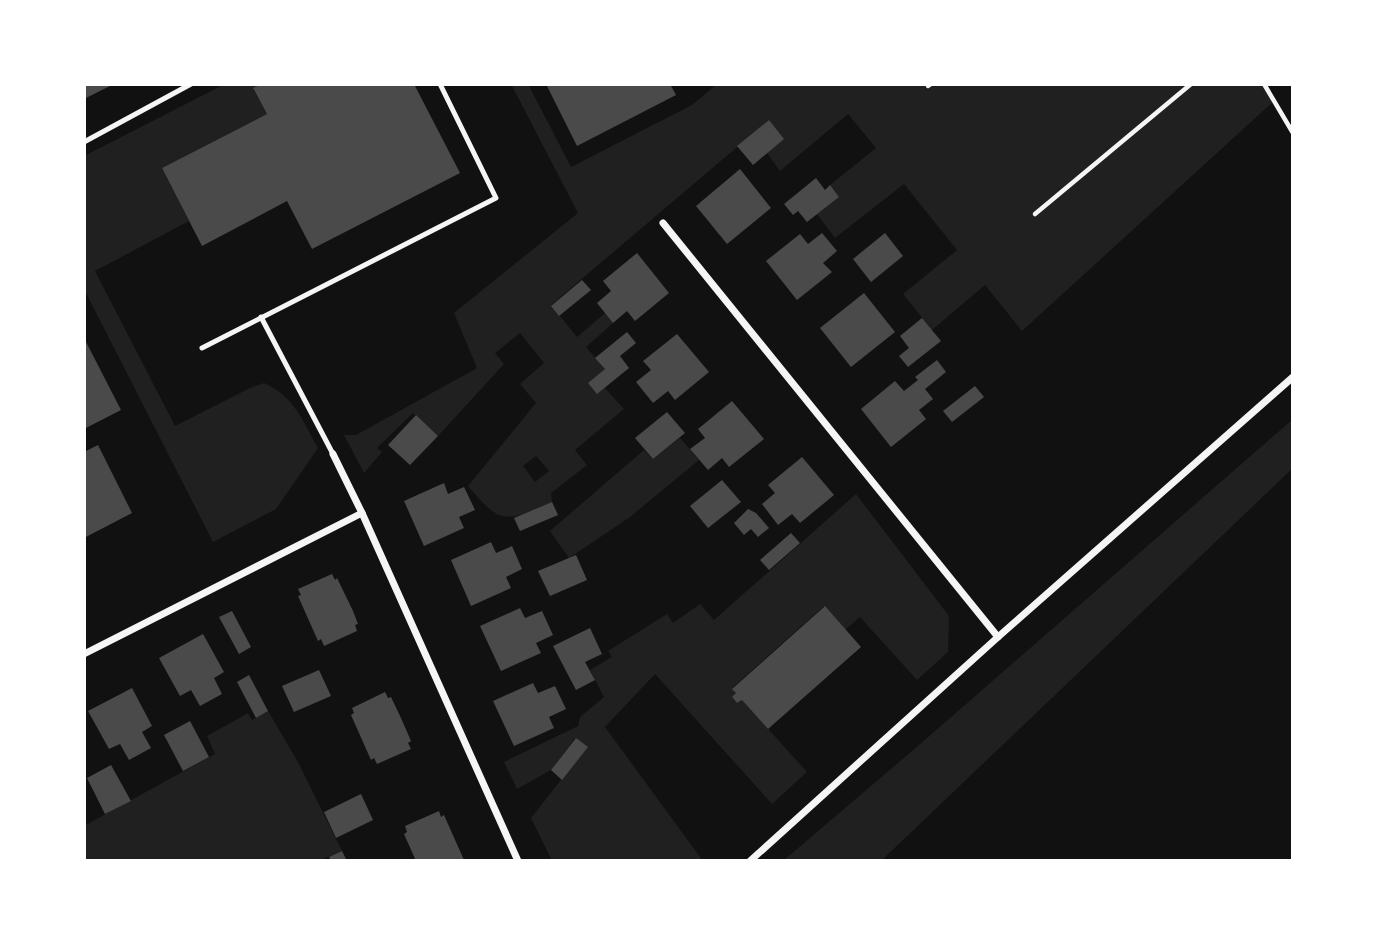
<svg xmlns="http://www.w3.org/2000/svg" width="1377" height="945" viewBox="0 0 1377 945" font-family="Merriweather,serif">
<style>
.green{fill:#202020;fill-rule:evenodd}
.building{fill:#4a4a4a}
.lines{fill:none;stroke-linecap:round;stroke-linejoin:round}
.path{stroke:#f5f5f5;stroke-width:4.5}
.service{stroke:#f5f5f5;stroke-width:5}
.minor{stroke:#f5f5f5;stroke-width:7}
</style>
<rect width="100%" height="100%" fill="#111"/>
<g class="green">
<path d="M225,84H262L253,89L267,114L162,168L189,221L95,271L175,426L250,388L264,383C295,397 302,420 318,448L276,509L213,542L84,289V156Z"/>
<path d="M511,84H528L571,167L692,105L717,84H1263L1274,101L1022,331L985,285L932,330L903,294L957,250L904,184L835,238L817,214L839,197L830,185L876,148L848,114L780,171L767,153L769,120L551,305L577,337L605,313L613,323L586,347L605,369V388L624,409L575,450L587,465L551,493L552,502C505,522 502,526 468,486L536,403L520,384L544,363L520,333L495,353L504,364L438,436L413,413L377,448L382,452L364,473L344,435H356L477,368L454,313L578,213ZM536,456L549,471L535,482L523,466Z"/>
<path d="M1293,419V468L881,861H783L919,745Z"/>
<path d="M680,438L699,460L630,517L569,558L550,531L644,450L653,459Z"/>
<path d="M856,494L949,616L948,652L917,680L860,617L845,630L824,606L732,688L736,693L732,698L737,703L742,700L807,772L772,804L655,674L605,727L703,861H552L531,818L587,747L575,738L551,770L517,789L504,762L578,726L580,717L604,697L590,670L612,657L608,651L667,614L673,623L700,604L714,620Z"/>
<path d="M268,711L298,762L342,851L318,861H84V826L215,754L207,736L248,713L252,720Z"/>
</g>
<g class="building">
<path d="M84,84H114L84,99Z"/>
<path d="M262,84H414L460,173L312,249L287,201L202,246L162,168L267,114L253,88Z"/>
<path d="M546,84H670L676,95L577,146Z"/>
<path d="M769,120L784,139L753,165L737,146Z"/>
<path d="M740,169L771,208L727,244L696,206Z"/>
<path d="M816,178L825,190L830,185L839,197L807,222L798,211L793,215L784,204Z"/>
<path d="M822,233L837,251L823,263L832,272L797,300L766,261L800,234L808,244Z"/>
<path d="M885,233L903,256L871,282L853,259Z"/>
<path d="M637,253L669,293L635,321L627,311L613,323L597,303L611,291L603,281Z"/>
<path d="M582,280L591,290L559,316L551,306Z"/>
<path d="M864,293L895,332L851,367L820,328Z"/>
<path d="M922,318L941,341L908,367L899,356L909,348L900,336Z"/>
<path d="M627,332L636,343L620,356L629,368L597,394L588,383L605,369L595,358Z"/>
<path d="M677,334L709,372L675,400L668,391L653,403L636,382L651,370L643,361Z"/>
<path d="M84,338L121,410L84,429Z"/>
<path d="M937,360L946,372L925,389L933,399L919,410L926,419L891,447L861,409L895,381L904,391L918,380L915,377Z"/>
<path d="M975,386L984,397L952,422L943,411Z"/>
<path d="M732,401L764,439L729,467L722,458L708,470L690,449L705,438L698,429Z"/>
<path d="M667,412L685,433L653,459L635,438Z"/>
<path d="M416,415L438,436L410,465L388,445Z"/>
<path d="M98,445L132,513L84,538V452Z"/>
<path d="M802,457L834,495L800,523L792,514L778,525L762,504L775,493L768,485Z"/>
<path d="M722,480L741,502L708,528L690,506Z"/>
<path d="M444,483L448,494L464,487L475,510L459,517L464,528L424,546L404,501Z"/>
<path d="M552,502L558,515L520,531L514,518Z"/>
<path d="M748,509L756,513L769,528L758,537L751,529L744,535L734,523Z"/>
<path d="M791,533L800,543L769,570L760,560Z"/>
<path d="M491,542L496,553L512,546L522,569L506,577L511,588L471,606L451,560Z"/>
<path d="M576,555L587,580L550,596L538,571Z"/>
<path d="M332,574L335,580L337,578L353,611L358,624L355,625L357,631L324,646L321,639L318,641L298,596L301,595L298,589Z"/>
<path d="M825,606L861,647L768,729L742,700L737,703L732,697L736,693L732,689Z"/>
<path d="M520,608L525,618L542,611L553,635L536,643L541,653L501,671L480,626Z"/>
<path d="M232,611L251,647L239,654L219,617Z"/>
<path d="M590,628L602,654L585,662L595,680L576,690L553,646Z"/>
<path d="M203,634L224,672L214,678L222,694L200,706L191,690L180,696L159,658Z"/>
<path d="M319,670L331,696L294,712L282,686Z"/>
<path d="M249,675L268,711L256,718L237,682Z"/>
<path d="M533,683L538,693L555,686L566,709L549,717L554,728L514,746L493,701Z"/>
<path d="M132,688L152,726L142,732L151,748L129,760L120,744L109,749L88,711Z"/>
<path d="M385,692L388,698L391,697L401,718L411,741L408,743L411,749L377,764L374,758L371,760L351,715L354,713L352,708Z"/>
<path d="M190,721L209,757L183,771L164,735Z"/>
<path d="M576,738L588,747L562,780L551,770Z"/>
<path d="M111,765L131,801L105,814L87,778Z"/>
<path d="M361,794L373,820L336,838L324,812Z"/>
<path d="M439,811L441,817L444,815L464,860L416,861L404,834L407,832L405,826Z"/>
<path d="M342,851L347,861H331L329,857Z"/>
</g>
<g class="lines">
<g class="path">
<path d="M1264,84L1293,133"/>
<path d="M928,86L931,84"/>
<path d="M1035,214L1191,84"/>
</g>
<g class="service">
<path d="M84,142L191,84"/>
<path d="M261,317L333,454"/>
<path d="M202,348L496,198L440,84"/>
</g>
<g class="minor">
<path d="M663,223L998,637"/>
<path d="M333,454L362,513L518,861"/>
<path d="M84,654L362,513"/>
<path d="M750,861L998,637L1293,377"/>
</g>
</g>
<rect width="1377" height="945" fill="none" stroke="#ffffff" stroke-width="172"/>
</svg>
